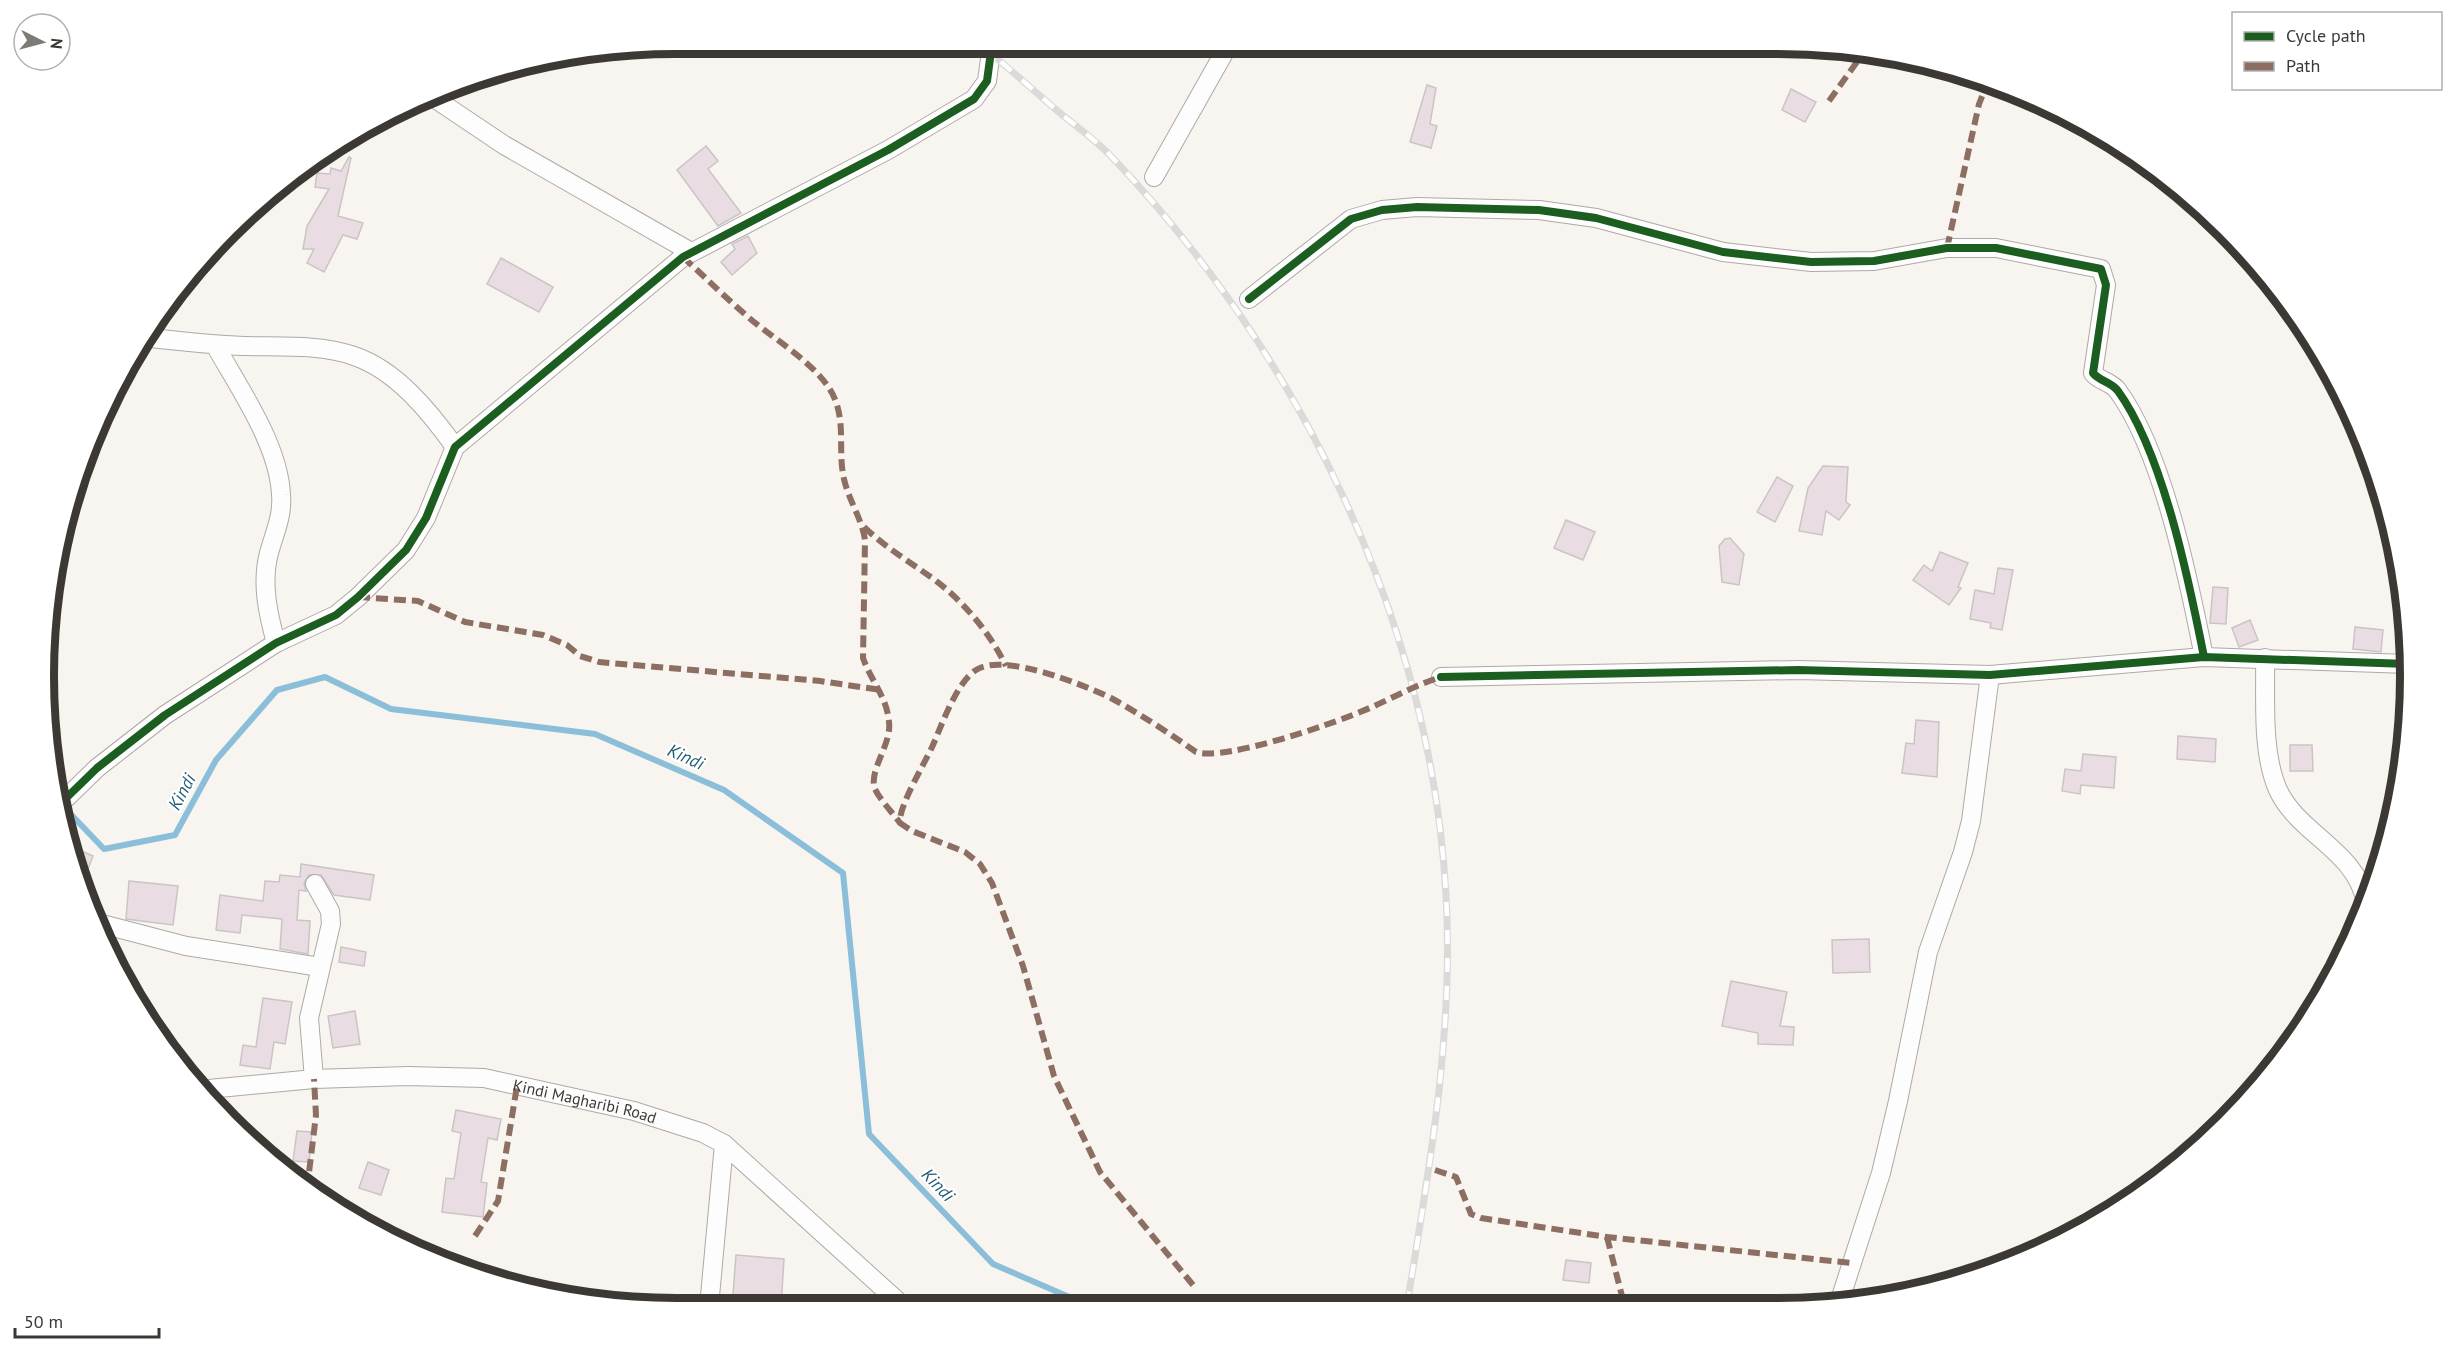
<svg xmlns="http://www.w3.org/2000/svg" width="2454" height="1352" viewBox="0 0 2454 1352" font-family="'PT Sans',sans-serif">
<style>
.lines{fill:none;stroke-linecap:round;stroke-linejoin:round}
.stream{stroke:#8bbed8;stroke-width:6}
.building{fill:#eadce3;stroke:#c9c5c4;stroke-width:1.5}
.street-casing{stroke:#adaaa6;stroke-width:20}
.street{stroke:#fefdfd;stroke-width:18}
.rail-casing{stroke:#dbdad9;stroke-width:7}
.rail{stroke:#fff;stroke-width:4.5;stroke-dasharray:14;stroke-linecap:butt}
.quiet{stroke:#8d6e63;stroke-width:6;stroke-dasharray:12 6;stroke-linecap:butt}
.cycleway-casing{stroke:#fff;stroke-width:11}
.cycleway{stroke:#1b5e20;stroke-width:8}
.labels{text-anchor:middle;stroke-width:4.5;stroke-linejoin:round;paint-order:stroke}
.street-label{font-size:16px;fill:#3c3935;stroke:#fff}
.water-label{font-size:18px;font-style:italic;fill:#235d78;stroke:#fff}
.rim{fill:none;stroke:#3c3935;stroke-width:8}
</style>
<rect width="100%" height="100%" fill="#f8f4ef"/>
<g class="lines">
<path class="stream" d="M62,805L104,849L175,835L216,760L277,690L325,677L391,709L595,734L724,790L843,873L869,1134L993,1264L1090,1306"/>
</g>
<g class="building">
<path d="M1427,85L1436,88L1430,124L1437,126L1431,148L1410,142Z"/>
<path d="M1791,89L1816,102L1805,122L1782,110Z"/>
<path d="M706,146L718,161L708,169L741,213L718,226L677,170Z"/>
<path d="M349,157L351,158L338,216L363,223L357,239L343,235L324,272L307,263L314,249H303L307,226L329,189L315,187L317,173L330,174L331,168L341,171Z"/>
<path d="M748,236L757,253L732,275L721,262L735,249L732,244Z"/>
<path d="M501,258L553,287L539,312L487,284Z"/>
<path d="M1823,466L1848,467L1846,502L1850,505L1839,520L1826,511L1822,535L1799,531L1808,488Z"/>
<path d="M1777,477L1793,486L1775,522L1757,512Z"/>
<path d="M1566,520L1595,532L1583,560L1554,548Z"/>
<path d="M1730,538L1744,554L1739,585L1722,582L1719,546L1725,539Z"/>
<path d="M1940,552L1968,563L1958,587L1961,588L1949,605L1913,580L1924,565L1932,571Z"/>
<path d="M1998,568L2013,570L2002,630L1990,628L1991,623L1970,619L1975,590L1994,594Z"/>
<path d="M2213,587L2228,588L2226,624L2210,623Z"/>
<path d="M2250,620L2258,640L2239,647L2232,628Z"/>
<path d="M2355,627L2383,630L2381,652L2353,649Z"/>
<path d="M1916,720L1939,722L1937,777L1902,773L1906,743L1914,744Z"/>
<path d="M2178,736L2216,739L2215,762L2177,759Z"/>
<path d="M2290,745H2312L2313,771H2290Z"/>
<path d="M2083,754L2116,757L2114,788L2081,785L2080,794L2062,791L2065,769L2081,771Z"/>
<path d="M67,845L93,856L81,887Z"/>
<path d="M301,864L374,875L370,900L334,895L321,875H309L304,883L306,891L299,890L297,920L310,921L308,954L280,949L282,919L242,915L240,933L216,930L220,895L263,901L265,881L279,882L280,875L300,877Z"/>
<path d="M129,881L178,886L173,925L126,919Z"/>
<path d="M1869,939L1870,972L1833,973L1832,940Z"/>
<path d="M341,947L366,952L364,966L339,962Z"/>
<path d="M1731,981L1787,992L1780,1026L1794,1027L1793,1045L1758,1044V1033L1722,1026Z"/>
<path d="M263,998L292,1002L285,1044L274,1042L270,1069L240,1065L243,1045L256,1047Z"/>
<path d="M355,1011L360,1044L333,1048L328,1016Z"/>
<path d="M456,1110L501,1119L497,1140L488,1138L481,1182L487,1183L483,1217L442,1212L446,1178L454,1179L461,1133L452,1131Z"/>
<path d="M297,1131L312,1132L309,1162L293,1161Z"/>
<path d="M368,1162L389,1170L381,1195L359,1188Z"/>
<path d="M736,1255L784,1259L781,1307H732Z"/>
<path d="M1566,1260L1591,1263L1589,1283L1563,1280Z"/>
</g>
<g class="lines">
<g class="street-casing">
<g id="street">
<path d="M431,96L504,145L691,252"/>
<path d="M1154,177L1229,44"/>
<path d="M1249,299L1351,219L1382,210L1417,207L1539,210L1596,218L1723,252L1811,262L1874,261L1947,248H1996L2101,269L2106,285L2093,373C2099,381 2112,382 2118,391C2163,453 2189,581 2204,657"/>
<path d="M143,337C177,341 211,345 244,346C280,347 320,344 354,356C396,370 430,412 455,447"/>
<path d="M215,345C239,388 279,445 281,495C283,516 274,534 269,553C261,583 268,614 276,643"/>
<path d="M2265,658C2266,699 2261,751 2278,790C2299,835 2358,851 2366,904"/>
<path d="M1441,677L1798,670L1990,675L2204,657L2408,664"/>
<path d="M59,805L97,768L165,715L276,643L336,615L358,597L406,550L426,518L455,447L683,257L888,150L974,99L987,81L992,44"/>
<path d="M94,922L186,946L320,967"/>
<path d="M314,1079L309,1018L331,924L330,911L315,884"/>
<path id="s1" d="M198,1090L314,1079L408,1076L484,1078L634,1111L703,1133L724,1144L903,1306"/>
<path d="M1839,1303L1881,1173L1898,1101L1928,952L1963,852L1971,821L1990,675"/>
<path d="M709,1307L724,1144"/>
</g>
</g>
<use href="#street" class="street"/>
<g class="rail-casing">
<path id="rail" d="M979,44C1007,66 1033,90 1060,113C1076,126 1094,139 1109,154C1298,351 1431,621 1446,895C1454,1033 1429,1170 1407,1305"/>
</g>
<use href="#rail" class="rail"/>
<g class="quiet">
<path d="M1829,101L1864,52"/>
<path d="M1947,248L1979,104L1987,84"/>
<path d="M683,257C707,279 730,302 754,322C780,343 825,370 836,402C845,427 838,454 844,479C849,501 862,519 865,540L863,658C871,681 887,697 889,722C892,744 868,771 875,789C881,801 892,812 900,823"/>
<path d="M864,527C886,548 910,562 935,580C964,602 990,633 1006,666"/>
<path d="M358,597L418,601L465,622L543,635L567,645L580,656L599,662L820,681L881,690"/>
<path d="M1435,1170L1456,1177L1471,1214L1481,1218L1607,1237L1851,1263"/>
<path d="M307,1189L316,1115L314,1079"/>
<path d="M475,1236L498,1201L517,1086"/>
<path d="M1607,1237L1624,1304"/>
<path d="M1193,1285L1100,1172L1054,1076L1023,966L992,883L980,864L965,852L912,831L900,823C898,807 925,763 933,745C942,724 957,682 976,670C1003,652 1084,685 1111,698C1140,714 1169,733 1196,752C1225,761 1329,725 1360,712C1388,701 1412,686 1441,677"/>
</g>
<g class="cycleway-casing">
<g id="cycleway">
<path d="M1249,299L1351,219L1382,210L1417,207L1539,210L1596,218L1723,252L1811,262L1874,261L1947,248H1996L2101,269L2106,285L2093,373C2099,381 2112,382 2118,391C2163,453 2189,581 2204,657"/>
<path d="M1441,677L1798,670L1990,675L2204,657L2408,664"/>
<path d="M59,805L97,768L165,715L276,643L336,615L358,597L406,550L426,518L455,447L683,257L888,150L974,99L987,81L992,44"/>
</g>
</g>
<use href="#cycleway" class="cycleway"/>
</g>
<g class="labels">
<g class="street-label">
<text dy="6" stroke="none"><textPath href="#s1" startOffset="390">Kindi Magharibi Road</textPath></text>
</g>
<g class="water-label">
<text transform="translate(686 757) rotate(24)" y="6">Kindi</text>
<text transform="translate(182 792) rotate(-62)" y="6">Kindi</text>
<text transform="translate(938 1185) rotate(46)" y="6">Kindi</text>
</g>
</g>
<path d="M0 0H2454V1352H0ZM676 54H1778A622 622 0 0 1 2400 676V676A622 622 0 0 1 1778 1298H676A622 622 0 0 1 54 676V676A622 622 0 0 1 676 54Z" fill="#fff" fill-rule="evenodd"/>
<path class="rim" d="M676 54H1778A622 622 0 0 1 2400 676V676A622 622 0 0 1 1778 1298H676A622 622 0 0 1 54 676V676A622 622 0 0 1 676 54Z"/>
<rect x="2232" y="12" width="210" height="78" fill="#ffffff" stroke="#b1b0ae" stroke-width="1.5"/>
<rect x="2244" y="32" width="30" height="9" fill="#1b5e20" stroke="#b1b0ae" stroke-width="1.5"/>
<text x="2286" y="42" font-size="18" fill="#3c3935">Cycle path</text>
<rect x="2244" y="62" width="30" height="9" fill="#8d6e63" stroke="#b1b0ae" stroke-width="1.5"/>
<text x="2286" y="72" font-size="18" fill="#3c3935">Path</text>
<g transform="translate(42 42) rotate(96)"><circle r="28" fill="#ffffff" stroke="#b1b0ae" stroke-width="1.5"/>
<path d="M0-4.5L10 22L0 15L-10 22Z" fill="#7e7a76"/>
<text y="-9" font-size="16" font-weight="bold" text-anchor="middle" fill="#3c3935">N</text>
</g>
<path d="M15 1328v9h144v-9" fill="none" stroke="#3c3935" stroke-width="3"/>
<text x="24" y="1328" font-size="18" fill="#3c3935" stroke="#ffffff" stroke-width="4.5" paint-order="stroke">50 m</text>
</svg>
